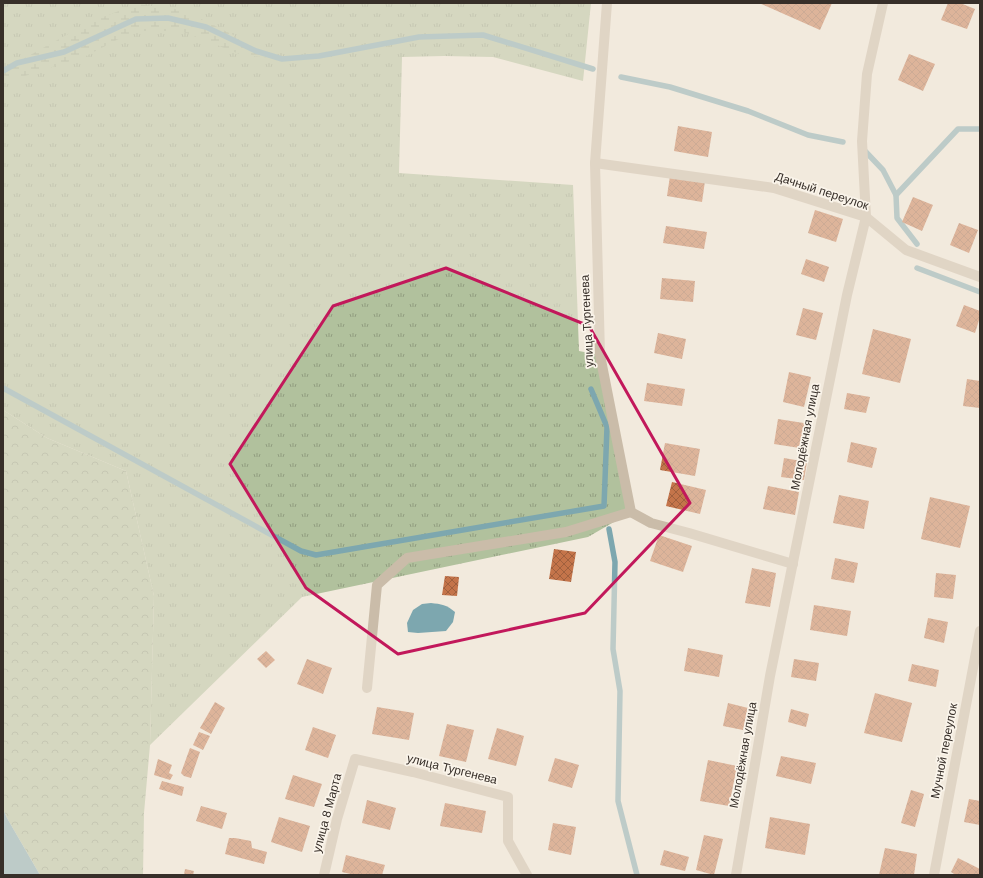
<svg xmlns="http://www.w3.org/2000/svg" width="983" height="878" viewBox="0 0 983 878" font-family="Arial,sans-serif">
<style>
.grass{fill:url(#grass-tufts)}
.forest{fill:url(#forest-crowns)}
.wetland{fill:url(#wetland-marsh)}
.water{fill:#7da7af}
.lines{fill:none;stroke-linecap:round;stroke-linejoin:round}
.stream{stroke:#7da7af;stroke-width:5.5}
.building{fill:url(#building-cross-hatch)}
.service{stroke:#cabca9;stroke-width:10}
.minor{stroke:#cabca9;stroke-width:10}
.marked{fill:none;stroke:#c2185b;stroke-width:3;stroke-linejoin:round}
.labels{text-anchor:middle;stroke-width:3.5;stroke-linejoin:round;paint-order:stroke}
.street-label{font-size:12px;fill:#372f29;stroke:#faf4ea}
</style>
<defs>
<pattern id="grass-tufts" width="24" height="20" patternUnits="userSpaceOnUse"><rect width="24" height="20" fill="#b1c19d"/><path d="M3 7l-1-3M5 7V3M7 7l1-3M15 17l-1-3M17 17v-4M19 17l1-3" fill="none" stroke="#919d80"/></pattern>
<pattern id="forest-crowns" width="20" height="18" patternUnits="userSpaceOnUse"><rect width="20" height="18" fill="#b1c19d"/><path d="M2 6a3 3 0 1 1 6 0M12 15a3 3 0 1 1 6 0" fill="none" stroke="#919d80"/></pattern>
<pattern id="wetland-marsh" width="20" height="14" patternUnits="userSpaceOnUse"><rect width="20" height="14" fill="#b1c19d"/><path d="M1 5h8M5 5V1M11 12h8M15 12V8" fill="none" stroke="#919d80"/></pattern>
<pattern id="building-cross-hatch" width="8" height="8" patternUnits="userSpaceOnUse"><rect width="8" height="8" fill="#c4744a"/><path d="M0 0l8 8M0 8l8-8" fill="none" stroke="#a0603e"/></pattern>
</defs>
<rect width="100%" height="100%" fill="#f2eadd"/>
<path class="grass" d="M3,3H591L583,81L493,57L444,56L402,57L399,173L573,185L579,351L600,355L631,512L588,537L302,597L150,745L154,596L126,471L47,438L3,410Z"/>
<path class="forest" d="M3,410L47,438L126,471L154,596L150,745L144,813L143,875H40L7,818L3,809Z"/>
<path class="wetland" d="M137,4L183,10L282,59L242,55L181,31H134L86,56L25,76L3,80V70L90,22Z"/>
<g class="water">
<path d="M431,603C441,604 447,605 455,612L453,622L446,631L418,633L408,632L407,623L413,610L422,604Z"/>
<path d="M3,809L7,818L40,875H3Z"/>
</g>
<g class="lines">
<g class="stream">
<path d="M3,71L17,63L64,52L136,19L168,18L206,27L256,51L282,59L319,56L419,37L483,35L593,69"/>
<path d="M621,77L670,87L748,111L808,135L843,142"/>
<path d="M865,151L883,170L896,195L897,218L917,244"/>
<path d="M896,195L958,129H980"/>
<path d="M917,268L980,292"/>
<path d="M3,388L301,551L316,555L604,506L607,427L591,389"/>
<path d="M609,529L615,562L613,649L620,691L618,801L637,875"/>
</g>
</g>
<g class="building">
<path d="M759,3H832L820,30Z"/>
<path d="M948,3H960L975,9L967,29L941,20Z"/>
<path d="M909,54L935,64L923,91L898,80Z"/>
<path d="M678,126L712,132L708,157L674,151Z"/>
<path d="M670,176L705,181L702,202L667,196Z"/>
<path d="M913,197L933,205L922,231L902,222Z"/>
<path d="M815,210L843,219L836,242L808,233Z"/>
<path d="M959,223L978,230L969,253L950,245Z"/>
<path d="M666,226L707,232L704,249L663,243Z"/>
<path d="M806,259L829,267L824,282L801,274Z"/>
<path d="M662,278L695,281L693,302L660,299Z"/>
<path d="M964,305L980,311V317L975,333L956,326Z"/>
<path d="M803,308L823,313L816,340L796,335Z"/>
<path d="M873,329L911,339L900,383L862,374Z"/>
<path d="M658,333L686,339L682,359L654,353Z"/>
<path d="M789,372L811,377L804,407L783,402Z"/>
<path d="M967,379L980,381V408L963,406Z"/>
<path d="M647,383L685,389L682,406L644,401Z"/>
<path d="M847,393L870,397L866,413L844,409Z"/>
<path d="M778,419L810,424L806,449L774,444Z"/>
<path d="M851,442L877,448L872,468L847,462Z"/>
<path d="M665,443L700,449L695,476L660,470Z"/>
<path d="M784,458L807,462L804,480L781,477Z"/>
<path d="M672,482L706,490L700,514L666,506Z"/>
<path d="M768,486L799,492L795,515L763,509Z"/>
<path d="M839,495L869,501L864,529L833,523Z"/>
<path d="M930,497L970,506L960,548L921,539Z"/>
<path d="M659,535L692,546L683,572L650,561Z"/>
<path d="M554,549L576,552L571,582L549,579Z"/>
<path d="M835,558L858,563L854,583L831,579Z"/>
<path d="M752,568L776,573L770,607L745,603Z"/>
<path d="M936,573L956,575L953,599L934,597Z"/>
<path d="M445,576L459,577L457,596L442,595Z"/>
<path d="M814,605L851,611L847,636L810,630Z"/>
<path d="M928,618L948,622L944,643L924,638Z"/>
<path d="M688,648L723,655L719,677L684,671Z"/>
<path d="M266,651L275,660L266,668L257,659Z"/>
<path d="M307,659L332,668L323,694L297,684Z"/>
<path d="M794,659L819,663L816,681L791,677Z"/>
<path d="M912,664L939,670L936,687L908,681Z"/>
<path d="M875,693L912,703L902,742L864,733Z"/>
<path d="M215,702L225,708L211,734L200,728Z"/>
<path d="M728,703L748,708L743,730L723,726Z"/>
<path d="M377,707L414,713L409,740L372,734Z"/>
<path d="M791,709L809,714L806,727L788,722Z"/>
<path d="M447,724L474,730L466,762L439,756Z"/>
<path d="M313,727L336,735L328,758L305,750Z"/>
<path d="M497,728L524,736L516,766L488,759Z"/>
<path d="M199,732L210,736L203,750L193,745Z"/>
<path d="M190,748L200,752L191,778L184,776L181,773Z"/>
<path d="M781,756L816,763L811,784L776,776Z"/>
<path d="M555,758L579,765L572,788L548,781Z"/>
<path d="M158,759L172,765L169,773L173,775L170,780L154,775Z"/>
<path d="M708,760L737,766L729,806L700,801Z"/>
<path d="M293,775L322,784L314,807L285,799Z"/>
<path d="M162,781L184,787L182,796L159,789Z"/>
<path d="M911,790L924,794L915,827L901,823Z"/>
<path d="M969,799L980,801V825L964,822Z"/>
<path d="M367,800L396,808L390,830L362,823Z"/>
<path d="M445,803L486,811L482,833L440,826Z"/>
<path d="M201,806L227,813L222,829L196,821Z"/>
<path d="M279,817L310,826L302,852L271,842Z"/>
<path d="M770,817L810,824L805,855L765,848Z"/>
<path d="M553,823L576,827L571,855L548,850Z"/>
<path d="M704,835L723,839L714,875L696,870Z"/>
<path d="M229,838H235L251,841L252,848L267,852L264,864L225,854Z"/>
<path d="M885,848L917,854L914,875H879Z"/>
<path d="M664,850L689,857L685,871L660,865Z"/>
<path d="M346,855L385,865L382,875H355L342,872Z"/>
<path d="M958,858L980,869V875H956L951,872Z"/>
<path d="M185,869L194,871L193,875H184Z"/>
</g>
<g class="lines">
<g class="service">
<path d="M367,688L377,585L407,558L566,532L631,512"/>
<path d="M324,875L337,819L355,759L413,772L508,797V841L527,875"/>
<path d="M736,875L770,676L847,295L866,217L862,141L867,74L883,3"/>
<path d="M934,875L980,631"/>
</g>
<g class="minor">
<path d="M607,3L595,163L600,355L631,512L651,523L689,533L793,564"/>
<path d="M595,163L774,188L866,217L906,250L980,277"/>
</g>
</g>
<path d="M0 0H983V878H0ZM446,268L589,326L690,503L585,613L398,654L306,588L230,464L333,306Z" fill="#f2eadd" fill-opacity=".55" fill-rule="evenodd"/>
<path class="marked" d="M446,268L589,326L690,503L585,613L398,654L306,588L230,464L333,306Z"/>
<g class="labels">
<g class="street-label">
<text transform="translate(822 191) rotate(18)" y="4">Дачный переулок</text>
<text transform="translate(587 321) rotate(-93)" y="4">улица Тургенева</text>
<text transform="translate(805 437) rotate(-79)" y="4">Молодёжная улица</text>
<text transform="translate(944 751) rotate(-79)" y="4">Мучной переулок</text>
<text transform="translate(743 755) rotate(-80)" y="4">Молодёжная улица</text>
<text transform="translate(452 769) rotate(14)" y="4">улица Тургенева</text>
<text transform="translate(327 813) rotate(-75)" y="4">улица 8 Марта</text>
</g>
</g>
<rect width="983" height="878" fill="none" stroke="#372f29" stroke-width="8"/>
</svg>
